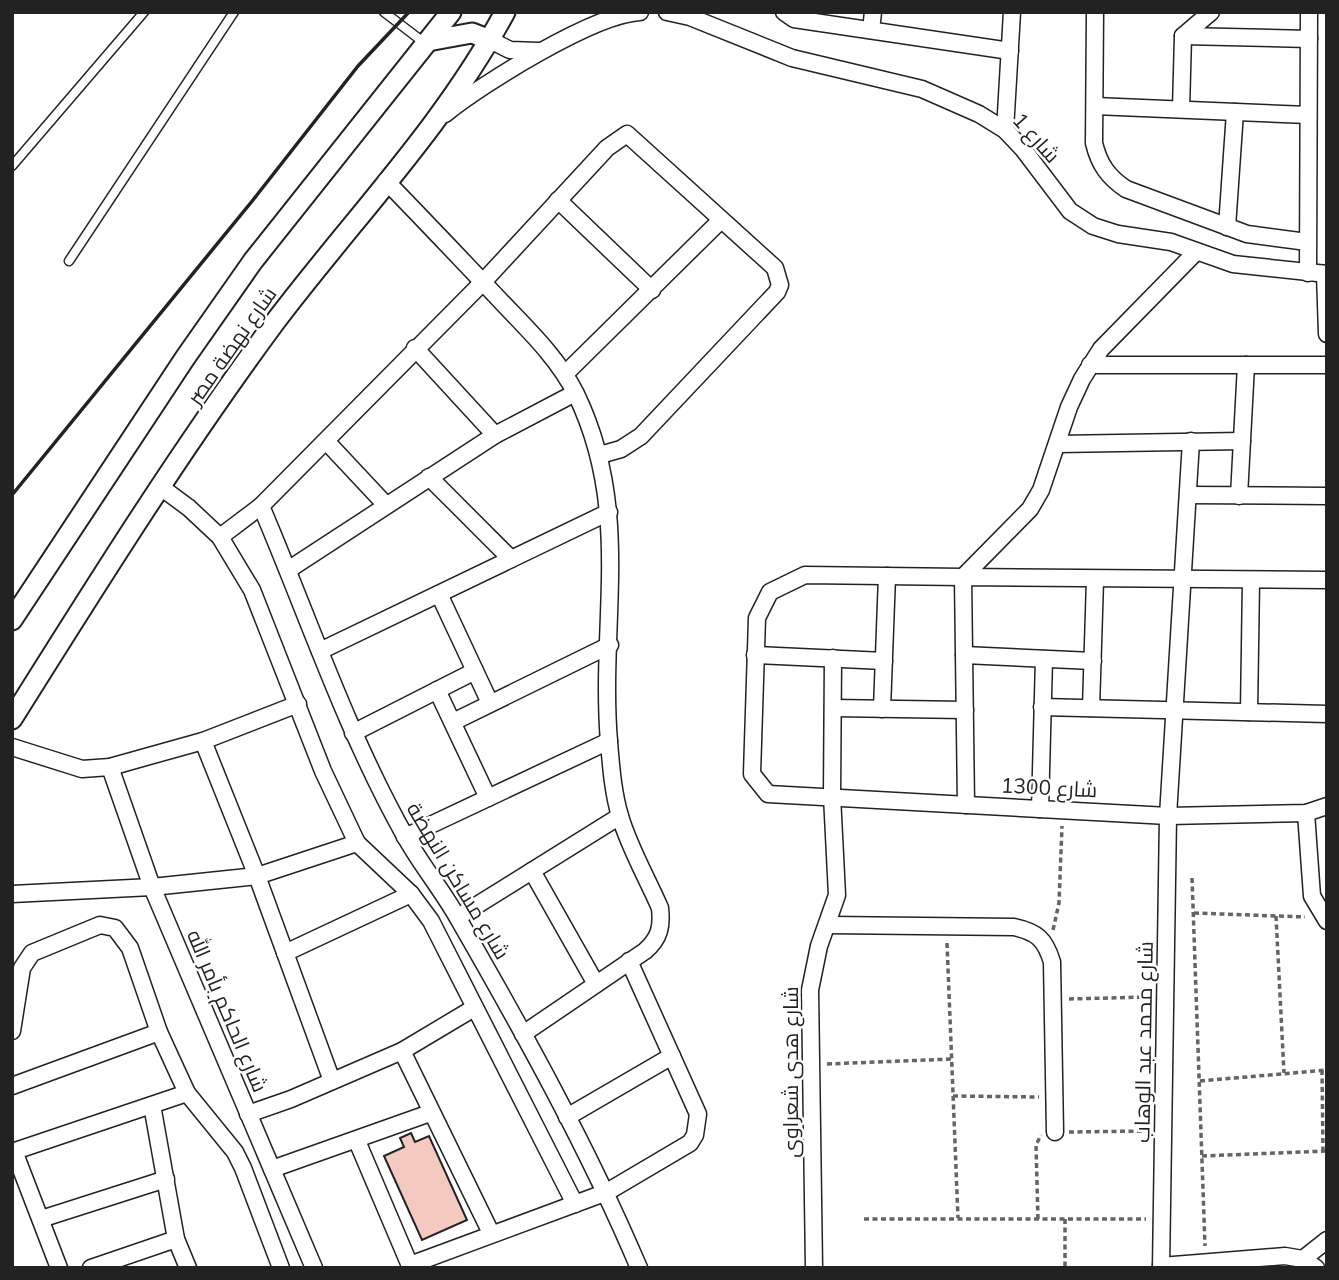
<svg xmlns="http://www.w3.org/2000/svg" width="1339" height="1280" viewBox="0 0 1339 1280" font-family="Mulish,Cairo,sans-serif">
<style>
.building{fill:#f3c9c0;stroke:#222;stroke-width:2}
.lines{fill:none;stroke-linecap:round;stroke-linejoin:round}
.service-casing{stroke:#222;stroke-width:11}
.minor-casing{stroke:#222;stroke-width:19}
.tertiary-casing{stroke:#222;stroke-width:23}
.path{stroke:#646464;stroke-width:3.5;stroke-dasharray:5 3.5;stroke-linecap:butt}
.service{stroke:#fff;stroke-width:8}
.minor{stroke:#fff;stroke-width:16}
.tertiary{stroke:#fff;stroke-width:19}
.wall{stroke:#222;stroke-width:3.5}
.labels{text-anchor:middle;stroke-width:5;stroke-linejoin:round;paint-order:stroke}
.street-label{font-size:21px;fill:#222;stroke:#fff}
</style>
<rect width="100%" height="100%" fill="#fff"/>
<path class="building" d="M411,1133L415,1142L429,1136L467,1220L422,1240L384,1156L404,1147L400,1138Z"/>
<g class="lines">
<g class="service-casing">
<g id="service">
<path d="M384,12L418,38L427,41"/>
<path d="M12,166L144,12"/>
<path d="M69,261L234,12"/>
</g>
</g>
<g class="minor-casing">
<g id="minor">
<path d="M667,12L690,17L792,58L922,89L979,114L1005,130L1023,149L1070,211L1093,226L1118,234L1171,242L1233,264L1327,274"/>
<path d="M784,12L794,19L1010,51"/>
<path d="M1095,12L1094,143C1099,164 1108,177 1126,189L1247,234L1307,242"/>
<path d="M871,30L873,12"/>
<path d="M1183,36L1309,39"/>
<path d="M490,40L510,50L538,51"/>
<path d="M1095,106L1308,115"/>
<path d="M1181,109L1183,36L1211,12"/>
<path d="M445,114C482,84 594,14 640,12"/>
<path d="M1005,130L1012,12"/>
<path d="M386,181C423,219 459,257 496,296C524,326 557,356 576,394C633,512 599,620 609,742C611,766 613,793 620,816C629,847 647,878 660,908C662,926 660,938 645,951L523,1034"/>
<path d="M558,200L652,290"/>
<path d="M1227,227L1235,112"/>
<path d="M1196,252L1101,349L1082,379L1069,407L1041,490L1030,509L963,577L805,575L770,592L757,618L752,774L768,794L1168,816L1306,813L1327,806"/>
<path d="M1308,273L1309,12"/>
<path d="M1325,274L1327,334"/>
<path d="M415,348L495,435"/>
<path d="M1090,365H1327"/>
<path d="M565,374L721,220"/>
<path d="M326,441L385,504"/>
<path d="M1058,444L1242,441"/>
<path d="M429,477L511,559"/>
<path d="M162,488L189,508L220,537L252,590L323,771L357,843L411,894L431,921L575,1204"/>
<path d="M1188,495L1327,496"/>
<path d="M1239,496L1246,365"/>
<path d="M261,506C308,616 346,731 405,836C421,865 443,891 459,920C524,1033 588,1148 639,1268"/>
<path d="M220,537L261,506L483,282L607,148L627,134L775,268L780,285L777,292L641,436L621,449L600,455"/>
<path d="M288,570L495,435L575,393"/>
<path d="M439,594L490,703"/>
<path d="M320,651L609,512"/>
<path d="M755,655L884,661"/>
<path d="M964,655L1093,661"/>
<path d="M437,690L488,798"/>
<path d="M1042,707L1327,714"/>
<path d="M833,708L965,710"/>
<path d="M1091,708L1095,580"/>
<path d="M882,709L887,576"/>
<path d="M1249,712L1251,581"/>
<path d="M453,722L610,645"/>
<path d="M353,733L475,671"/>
<path d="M203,741L257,876L332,1081"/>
<path d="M12,747L82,769L110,767L203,741L298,704"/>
<path d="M110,767L152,887L314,1268"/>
<path d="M966,805L963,577L1327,580"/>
<path d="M1040,809L1044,659"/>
<path d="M1306,813L1312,896L1327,921"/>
<path d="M405,837L609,741"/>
<path d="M532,871L596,984"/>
<path d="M12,894L152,887L257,876L357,843"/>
<path d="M458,917L620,816"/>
<path d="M829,925L1014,927C1037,932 1045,939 1052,962L1055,1132"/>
<path d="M285,953L411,894"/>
<path d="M12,1031L22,968L32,953L100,925L115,928L130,948L159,1032L187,1093L235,1152L243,1168L281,1268"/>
<path d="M402,1051L474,1008"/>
<path d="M12,1086L159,1032"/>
<path d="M152,1105L176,1239L188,1268"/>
<path d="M248,1114L291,1099L402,1051L491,1233"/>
<path d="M567,1117L672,1056"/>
<path d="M357,1141L411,1268"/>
<path d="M14,1151L59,1268"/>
<path d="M12,1152L187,1093"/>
<path d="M272,1169L430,1113"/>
<path d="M41,1219L166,1179"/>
<path d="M1303,1259L1327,1240"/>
<path d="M410,1265L607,1192L690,1143L695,1135L698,1114L629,961"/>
<path d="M1161,1266L1285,1256L1303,1259L1316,1268"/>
<path d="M91,1268L176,1239"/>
<path d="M814,1268L810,990L819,946L837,895L832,796L833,658"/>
<path d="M1161,1268L1168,816L1191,441"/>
</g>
</g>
<g class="tertiary-casing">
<g id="tertiary">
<path d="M428,41L472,33L490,40"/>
<path d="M12,620L185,358L253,261L451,12"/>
<path d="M12,719C96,585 181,449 275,322C352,220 444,126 505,12"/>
</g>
</g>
<g class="path">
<path d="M1192,878L1205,1246"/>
<path d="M1194,913L1305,917"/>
<path d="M1276,916L1284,1073"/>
<path d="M1053,930L1059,903L1062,826"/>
<path d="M947,943L958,1218"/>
<path d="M1069,999L1148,997"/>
<path d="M827,1064L952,1059"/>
<path d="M1322,1070L1323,1151"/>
<path d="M1200,1081L1327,1070"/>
<path d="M953,1096L1039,1097"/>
<path d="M1069,1132L1149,1131"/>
<path d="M1202,1156L1327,1151"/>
<path d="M864,1219H1146"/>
<path d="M1038,1219L1036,1145L1041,1135"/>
<path d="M1065,1219V1268"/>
</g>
<use href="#service" class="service"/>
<use href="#minor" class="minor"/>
<use href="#tertiary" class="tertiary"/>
<path class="wall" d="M12,495L253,200L358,66L409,12"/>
</g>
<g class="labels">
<g class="street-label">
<text transform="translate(1036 138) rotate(48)" y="7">شارع 1</text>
<text transform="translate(232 346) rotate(-55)" y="7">شارع نهضة مصر</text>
<text transform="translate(1049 788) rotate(3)" y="7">شارع 1300</text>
<text transform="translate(458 881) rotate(59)" y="7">شارع مساكن النهضة</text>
<text transform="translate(227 1011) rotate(67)" y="7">شارع الحاكم بأمر الله</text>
<text transform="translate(1144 1042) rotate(-89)" y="7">شارع محمد عبد الوهاب</text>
<text transform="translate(791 1072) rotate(-90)" y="7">شارع هدى شعراوى</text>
</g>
</g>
<rect width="1339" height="1280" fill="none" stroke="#222222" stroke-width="28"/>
</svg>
